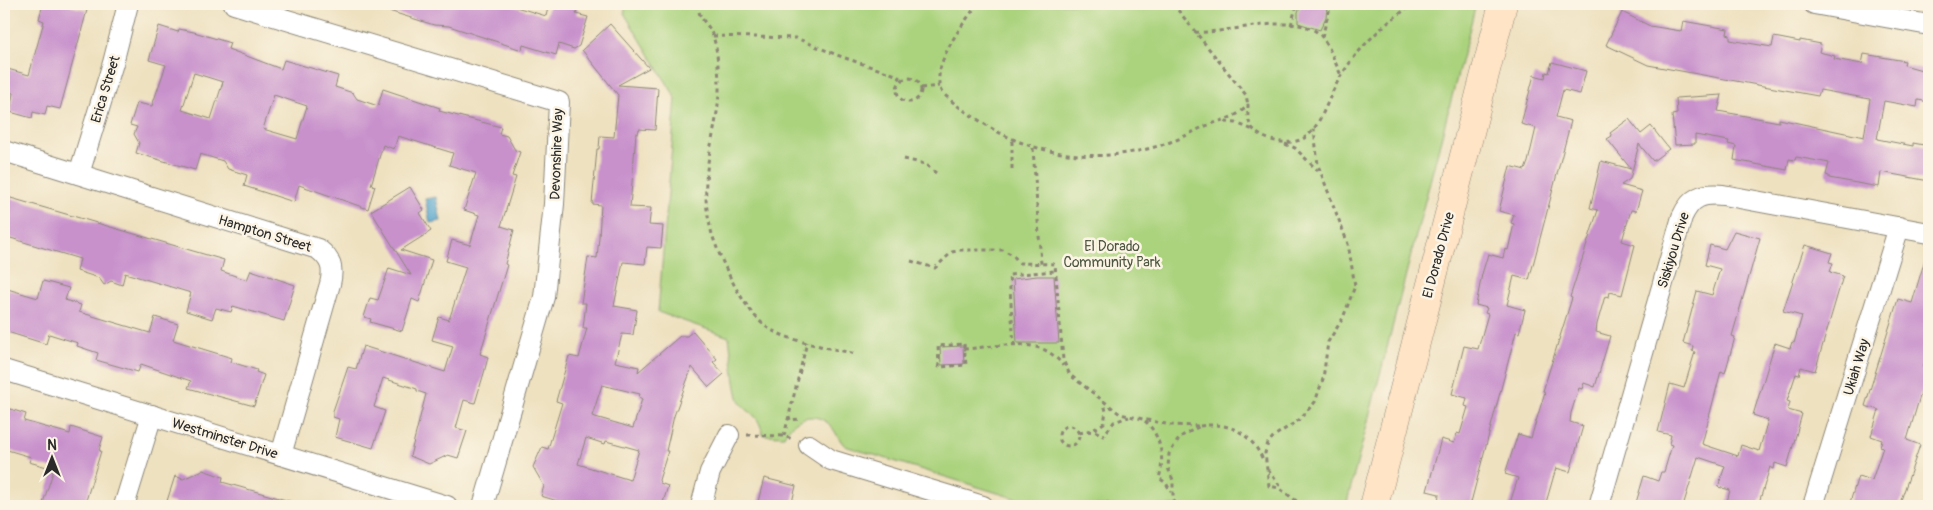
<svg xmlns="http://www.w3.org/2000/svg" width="1933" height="510" viewBox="0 0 1933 510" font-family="Pangolin,sans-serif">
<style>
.park{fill:#abd37e;stroke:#6b7f54}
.water{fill:#53a5ce;stroke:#3f687c}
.building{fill:#c891cc;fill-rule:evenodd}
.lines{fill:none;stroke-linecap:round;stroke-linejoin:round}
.street-casing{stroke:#8c8676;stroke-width:22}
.secondary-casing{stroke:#8c8676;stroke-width:29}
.path{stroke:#8c8676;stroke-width:3;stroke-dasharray:4 4;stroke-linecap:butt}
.street{stroke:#fff;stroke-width:20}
.secondary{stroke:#ffe4c6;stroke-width:28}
.labels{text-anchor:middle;stroke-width:5;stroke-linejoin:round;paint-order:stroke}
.street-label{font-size:14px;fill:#2b2b2b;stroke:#fcf5e5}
.park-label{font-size:14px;fill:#4b5540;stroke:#fcf5e5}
</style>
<rect width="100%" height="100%" fill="#fcf5e5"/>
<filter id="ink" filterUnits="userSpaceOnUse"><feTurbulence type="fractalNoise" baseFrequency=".02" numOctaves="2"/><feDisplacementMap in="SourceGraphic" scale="10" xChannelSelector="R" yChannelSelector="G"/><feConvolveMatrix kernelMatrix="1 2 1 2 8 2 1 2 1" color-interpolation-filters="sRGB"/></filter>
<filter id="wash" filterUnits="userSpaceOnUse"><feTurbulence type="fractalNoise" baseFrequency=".0096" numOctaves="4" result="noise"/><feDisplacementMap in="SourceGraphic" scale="20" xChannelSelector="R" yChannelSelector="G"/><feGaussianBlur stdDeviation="1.12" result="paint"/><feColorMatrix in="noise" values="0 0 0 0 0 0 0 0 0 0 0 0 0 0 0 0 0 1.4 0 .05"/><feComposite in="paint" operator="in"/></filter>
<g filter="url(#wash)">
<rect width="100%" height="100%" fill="#eee1c0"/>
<path class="park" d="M627,4H1476L1346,506H1040L845,446C839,440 836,432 831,426C815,409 793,418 784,436L763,435C758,410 747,415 739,400C735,390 731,349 729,337L658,312L676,98L624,13Z"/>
<path class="water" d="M436,197L441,221L430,223L425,199Z"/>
<g id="blocks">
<g class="building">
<path d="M43,4H70V6L87,10L60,109L47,106L45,115L33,112L32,118L10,112L13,93L4,90V68L29,75L44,21L39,19Z"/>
<path d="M377,4H506L546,16L549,4H562L578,9L576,14L588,17L579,46L574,49L559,44L556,55L523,45L522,50L449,26L434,25L376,7Z"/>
<path d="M1302,4L1327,6L1326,17L1320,30L1298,23V12Z"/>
<path d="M1622,12L1650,26L1681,31L1683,21L1728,29L1727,34L1730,35V40L1772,47L1774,37L1800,42V40L1821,44L1819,52L1835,56L1834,59L1862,64L1864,54L1905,61L1904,65L1929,72V102L1918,100L1917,107L1884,101L1877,139L1913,146V143L1929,146V181L1881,172L1879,187L1829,178V176L1826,175L1829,163L1824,162L1796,157L1795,160L1789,159L1787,170L1734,160L1736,146L1728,144L1729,141L1695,135V144L1675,145L1672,115L1677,114L1676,98L1722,95L1718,111L1779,122V119L1864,137L1870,99L1820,90L1818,96L1648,65L1606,45Z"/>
<path d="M610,24L649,68L618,85L658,88L655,130L639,129L638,134L636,133L630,207L651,208L649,225L663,226L661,248L647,247L645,264L623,262L614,306L637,310L633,335L622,334L615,362L639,367L638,372L680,336H687L693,331L717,359L713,362L724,374L709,387L692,367L674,416L666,451H668L659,480L660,483L668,486L662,506H574L541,496L544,486L533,467L542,447L548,449L562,403L556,401L569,356L579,358L587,328H583L586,303H581L588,257L597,258L599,237L601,205L592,204L597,149H599L600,136L614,137L618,95L582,50ZM602,385L640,394L639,397L642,399L633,428L592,416ZM586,438L605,444L606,441L639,450L630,480L578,464Z"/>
<path d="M159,26L178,32L179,29L194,32L230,43L228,49L281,69L284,60L338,76L335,87L353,93L357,99L378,106L383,89L440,108L439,111L501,127L499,134L507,136L515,150L520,152L512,176L516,177L501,226L514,230L505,264L507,265L480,354L488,357L484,373L475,403L464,400L456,428L467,431L458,458L448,455L429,464L410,456L426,394L417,391V389L383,378L374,407L385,411L373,448L335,437L339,419L333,417V411L348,367L356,369L363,346L445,372L453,346L432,340L439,317L449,320L466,267L446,261L452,240L470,245L479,215L464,210L476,173L449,165L453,153L398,136L394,149L383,145L371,185L375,186L368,209L299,185L294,202L244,186L247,175L228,169L223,161L200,154L195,170L136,153L139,143L134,134L137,127L130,125L137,103L152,106L166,65L149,60ZM194,73L223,82L211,119L182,110ZM274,95L307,106L297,139L263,129Z"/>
<path d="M1552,62L1586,71L1580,94L1563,90L1556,117L1571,121L1529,280L1514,276L1507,305L1525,310L1519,333L1516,332L1470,506H1438L1439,494L1427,491L1441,439L1454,443L1457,433L1460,434L1468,407L1465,406L1467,398L1452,394L1464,346L1478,349L1488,314L1485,313L1487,308L1476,305L1482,274L1488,254L1503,258L1505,249L1508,250L1514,224L1511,223L1514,215L1499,211L1510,166L1525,170L1528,162L1536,128L1521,124L1534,75L1545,78L1546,72L1549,73Z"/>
<path d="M1629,119L1641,134L1651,126L1669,149L1653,161L1639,144L1630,179L1621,185L1642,191L1636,211L1631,210L1622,241L1635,245L1622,295L1610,292L1609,297L1605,296L1597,324L1596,332L1610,336L1595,387L1584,383L1582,389L1579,388L1571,413L1570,422L1583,426L1570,472L1556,468L1545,506H1509L1518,478L1505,474L1518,434L1531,438L1545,392L1543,391L1572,298L1570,297L1598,210L1590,208L1601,161L1631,169L1607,139L1612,136L1610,133Z"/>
<path d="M410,187L424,210L420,213L431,231L401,250L432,260L419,302L412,299L402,331L370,322L371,319L364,317L370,298L378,300L389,268L411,275L371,211Z"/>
<path d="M4,196L224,260L221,271L247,280L251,270L295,285L284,321L233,306L231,312L216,308L212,319L186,311L191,293L125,273L122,285L111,281L104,285L99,278L77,271L80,259L4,236Z"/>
<path d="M1734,231L1760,238L1732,336L1735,337L1725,373L1721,371L1702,444L1738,456L1741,445L1759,451L1768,420L1753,415L1775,343L1790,348L1792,342L1794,343L1802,316L1783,311L1805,245L1832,253L1829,262L1833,263L1830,272L1843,276L1815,371L1801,367L1799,375L1796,374L1787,401L1790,402L1788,410L1802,414L1787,467L1775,463L1774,469L1770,467L1758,506H1726L1730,490L1718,487L1725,466L1698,457L1683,506H1635L1644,476L1658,481L1661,472H1664L1672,445L1669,444L1671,435L1658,432L1670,384L1684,388L1695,352L1692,351L1693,346L1683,343L1697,291L1712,295L1720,269L1705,265L1710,245L1725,249Z"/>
<path d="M1926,256H1929V349L1923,368L1928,369L1907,440L1920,445L1899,506H1849L1858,476L1872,480L1883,447L1880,446L1882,440L1871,436L1879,410L1865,406L1898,299L1912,303Z"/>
<path d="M1037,276H1054L1059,343H1017L1013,279Z"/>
<path d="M43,281L69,288L65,300L81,305L79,312L150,333L155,317L178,324L173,340L232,358L231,362L257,370L256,372L264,375L254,406L188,388L191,381L141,364L138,372L96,360L98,353L77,346L78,343L49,334L46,344L4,331V288L38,298Z"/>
<path d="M963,346L964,364L941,365L940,347Z"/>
<path d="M4,407L26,414L24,421L70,434L71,427L103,437L99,450L101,451L85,504L78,502L77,506H42L54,469L29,462L31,457L4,449Z"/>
<path d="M203,470L223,477L222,482L293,502L292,506H185L167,501L175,476L183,479Z"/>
<path d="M764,478L796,486L791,506H757Z"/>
</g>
</g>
</g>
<g filter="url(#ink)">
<use href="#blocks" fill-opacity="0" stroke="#8c8676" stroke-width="1"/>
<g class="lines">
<g class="street-casing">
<g id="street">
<path d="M234,4L559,102L554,204L544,297L483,506"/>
<path d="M1814,4L1929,25"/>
<path d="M4,151L318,249C331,259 334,268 330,284L281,455"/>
<path d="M79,174L113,63L128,4"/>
<path d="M4,370L447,506"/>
<path d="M809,445L831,460L983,506"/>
<path d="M124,506L152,415"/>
<path d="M701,506L710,472L729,435"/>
<path d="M1599,506L1682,217C1691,197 1702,193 1723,195L1929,233"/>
<path d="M1813,506L1899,227"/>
</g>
</g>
<g class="secondary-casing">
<path id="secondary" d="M1374,506L1503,4"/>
</g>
<g class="path">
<path d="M698,4C698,20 707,21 712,34C718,48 718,67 719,83C720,115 708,148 706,181C705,198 707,216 712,234C720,260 746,316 771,330C796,343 828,347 855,354"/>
<path d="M978,4C963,23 930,66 941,91C952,103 966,112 980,121C1037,160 1109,165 1173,141C1183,138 1192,132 1201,128C1218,120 1235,120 1248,105C1248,111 1247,118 1250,124C1258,142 1293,148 1307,136C1322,124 1330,92 1341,76C1358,48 1386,21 1414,4"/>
<path d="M1173,4L1246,95L1248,105"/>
<path d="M1291,25L1297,4"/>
<path d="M1195,32C1226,35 1300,9 1322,37C1330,47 1335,63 1341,75"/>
<path d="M713,36L796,38L842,57L896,75L902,80"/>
<path d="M1322,37L1331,4"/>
<circle cx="909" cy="90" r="12"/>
<path d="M921,88L939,86"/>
<path d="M1225,122L1236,123L1253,130"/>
<path d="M1285,144L1295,148L1318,171"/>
<path d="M1033,148L1041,264"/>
<path d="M904,159L925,164L936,173"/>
<path d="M1012,169V141"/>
<path d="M911,261L935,268L952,252L961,250H1003L1013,255L1019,263L1055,264L1063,360L1070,375L1120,414L1170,425L1200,426L1180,437L1169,454L1168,468L1173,480V506"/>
<path d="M964,344L966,365L939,367L938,346Z"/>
<path d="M1014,346L1009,275L1055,271"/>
<path d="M964,349C998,347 1042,334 1063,366"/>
<path d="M789,416L790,420L800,419"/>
<path d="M1145,421C1161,435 1165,459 1159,478L1166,483L1171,492"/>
<path d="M1200,426C1231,421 1252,434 1264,462"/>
<circle cx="1069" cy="436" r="10"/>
<path d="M1087,431L1097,432L1103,436L1114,422L1129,417"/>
<path d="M1079,433L1093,430L1104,423L1106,411L1104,404"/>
<path d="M747,435L784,436L792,439"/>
<path d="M784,436L807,342"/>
<path d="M1268,470L1281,487"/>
<path d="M1303,506L1279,488L1269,486L1265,453L1268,443L1274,436L1299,420L1315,402L1323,379L1328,342L1343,318L1355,286L1348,244L1318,165L1314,129"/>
<path d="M1326,506L1329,504"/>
</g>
<use href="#street" class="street"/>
<use href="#secondary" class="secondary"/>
</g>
</g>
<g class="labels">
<g class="street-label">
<text transform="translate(105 89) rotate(-73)" y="5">Erica Street</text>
<text transform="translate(556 154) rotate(-88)" y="5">Devonshire Way</text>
<text transform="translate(265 233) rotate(17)" y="5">Hampton Street</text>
<text transform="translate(1673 250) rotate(-73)" y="5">Siskiyou Drive</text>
<text transform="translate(1438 255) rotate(-75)" y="5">El Dorado Drive</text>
<text transform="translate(1856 367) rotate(-73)" y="5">Ukiah Way</text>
<text transform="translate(225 438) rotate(17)" y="5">Westminster Drive</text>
</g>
<g class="park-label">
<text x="1112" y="251">El Dorado<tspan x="1112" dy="16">Community Park</tspan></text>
</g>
</g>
<rect width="1933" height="510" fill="none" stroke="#fcf5e5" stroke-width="20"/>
<g transform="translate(52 458)" stroke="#fcf5e5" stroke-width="4" paint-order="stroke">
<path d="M0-4L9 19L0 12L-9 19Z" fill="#2b2b2b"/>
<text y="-8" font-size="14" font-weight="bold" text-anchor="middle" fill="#2b2b2b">N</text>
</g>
</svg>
